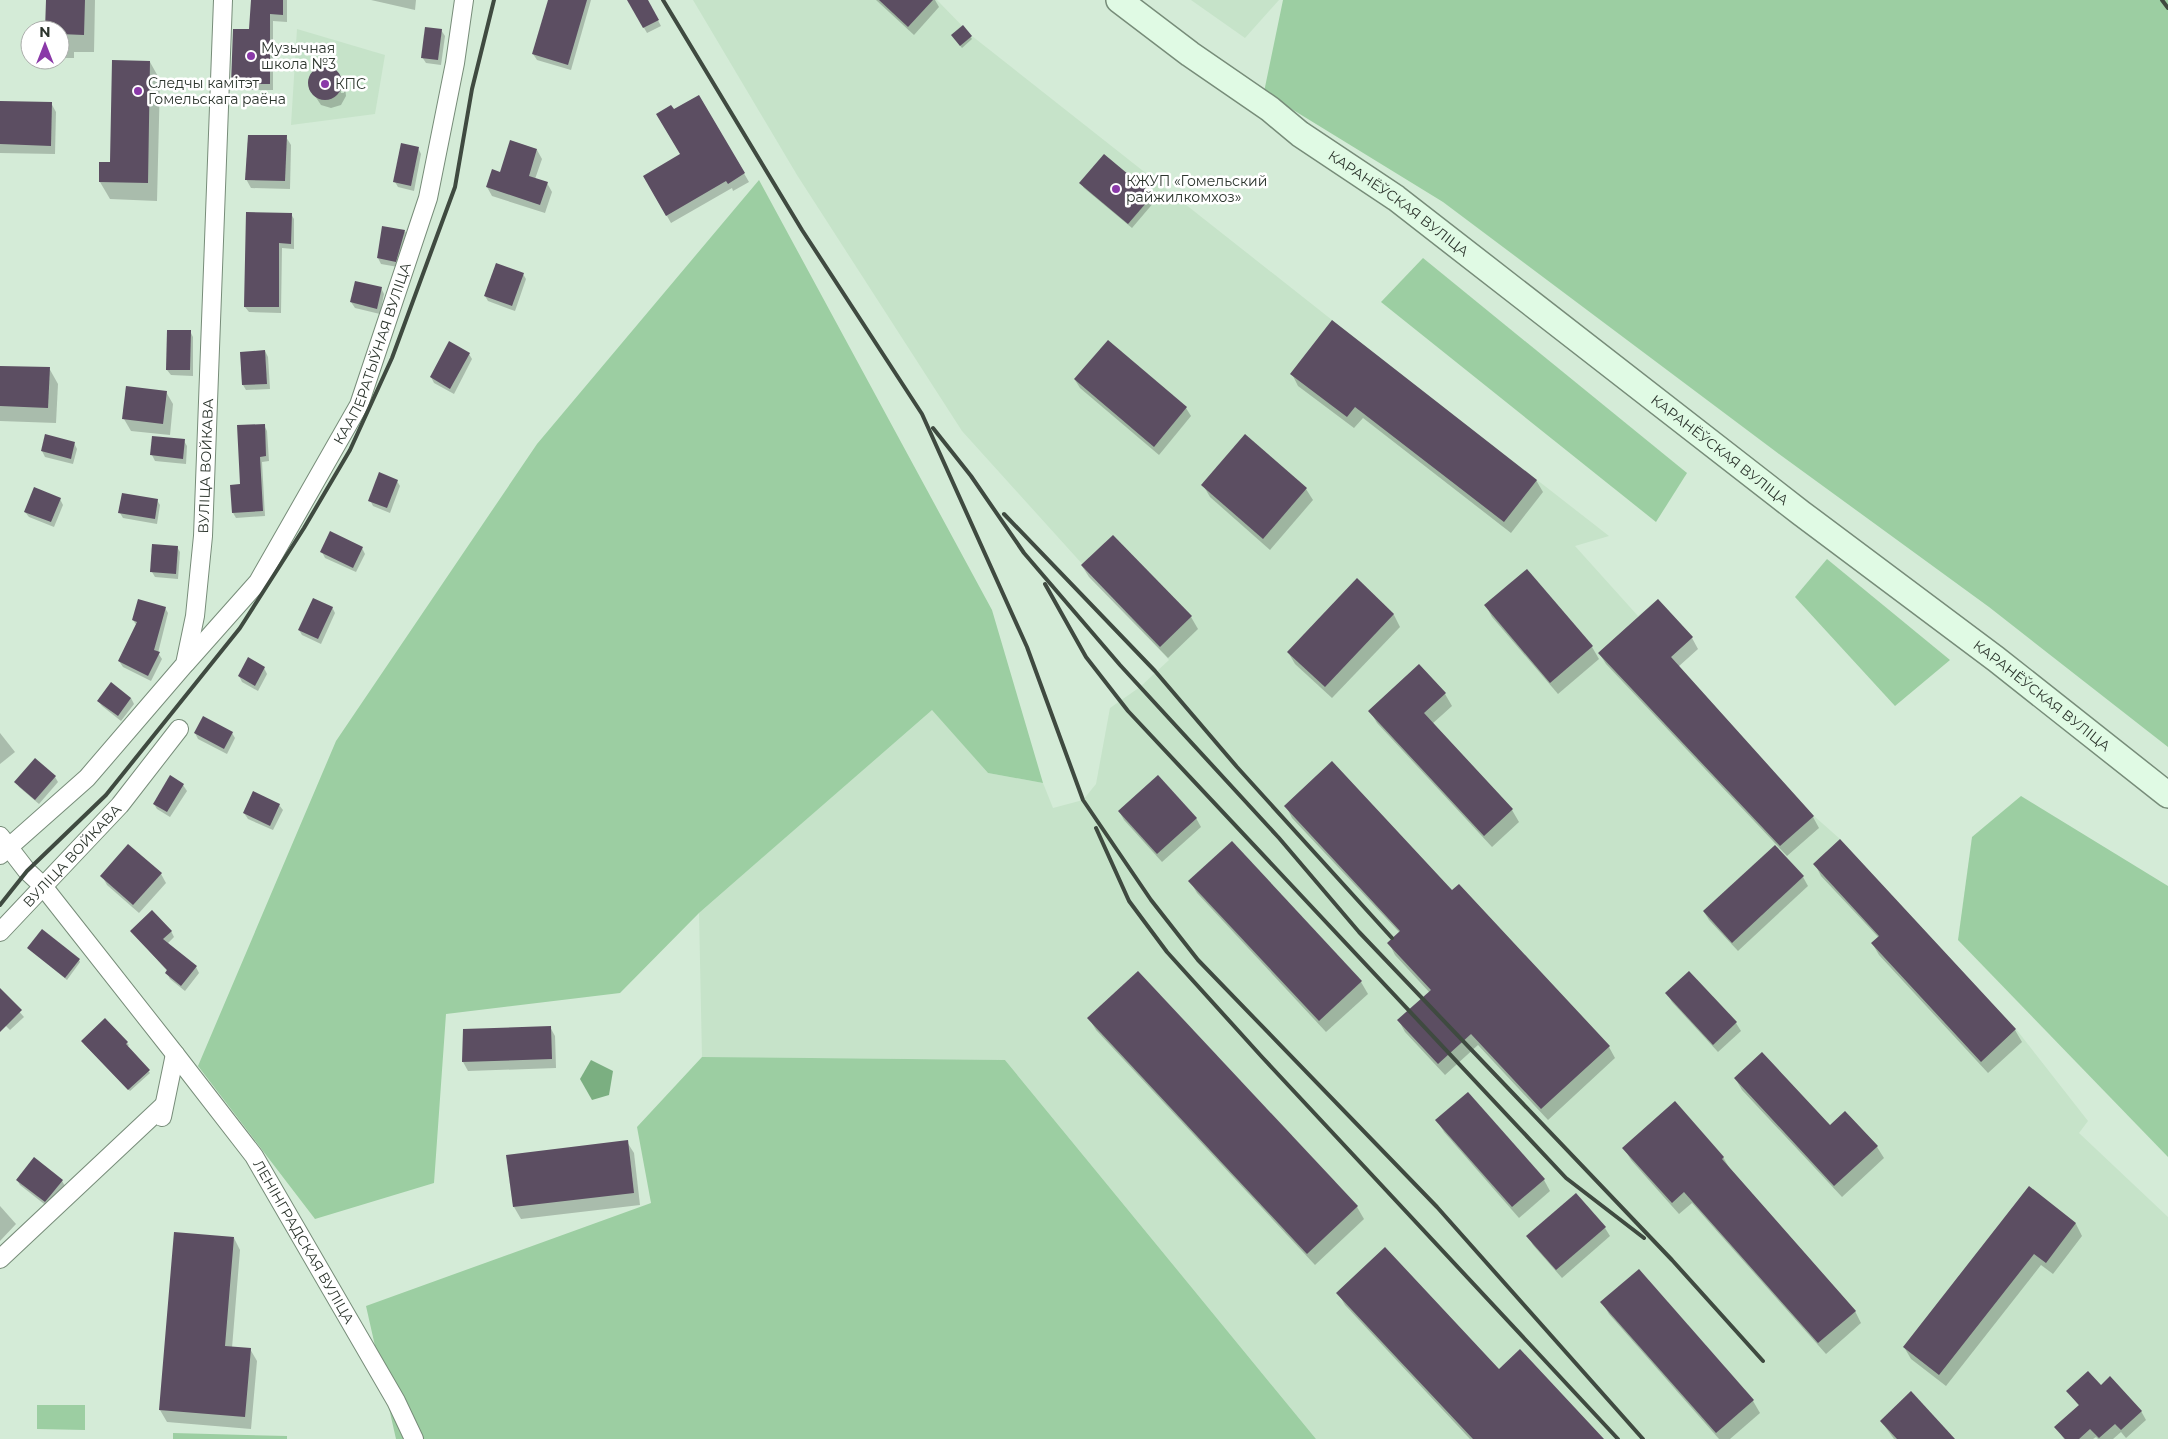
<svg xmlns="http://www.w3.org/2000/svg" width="2168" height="1439" viewBox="0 0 2168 1439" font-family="Montserrat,sans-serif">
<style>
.built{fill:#c6e3c9}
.green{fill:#9ccea2}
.water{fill:#7baf81}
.shadow{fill:#0003}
.building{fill:#5c4e62}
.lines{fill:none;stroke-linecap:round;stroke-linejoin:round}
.minor-casing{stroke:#778c79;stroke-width:20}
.secondary-casing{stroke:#778c79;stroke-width:28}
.minor{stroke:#fff;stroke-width:18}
.secondary{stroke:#e0fae4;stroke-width:25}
.rail{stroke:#3f4a40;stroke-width:4}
.poi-dot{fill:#8a39a8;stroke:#fff;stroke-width:2}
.labels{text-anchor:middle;stroke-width:5;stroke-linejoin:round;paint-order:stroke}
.poi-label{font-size:14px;fill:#2c352d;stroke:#fff;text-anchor:start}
.street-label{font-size:14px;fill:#2c352d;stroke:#fff}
</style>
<rect width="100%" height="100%" fill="#d4ebd7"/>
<g class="built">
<path d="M693,0H937L972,36L1332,320L1609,536L1575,546L1638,616L1658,599L1693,637L1671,657L1814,816L1840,839L2016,1029L2088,1121L2079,1133L2168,1217V1439H1316L1005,1060L702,1057L699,913L932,709L988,773L1043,783L1053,808L1083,800L1096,784L1110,708L1140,687L1169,660L962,431L797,175Z"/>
<path d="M1191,0H1279L1245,38Z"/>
<path d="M297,29L385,55L375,114L291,125Z"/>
</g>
<g class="green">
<path d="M1283,0H2168V747L1989,607L1775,451L1443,202L1264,92Z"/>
<path d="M759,180L992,610L1043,783L988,773L932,710L699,913L620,993L446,1014L434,1183L315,1219L198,1066L336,741L537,444Z"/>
<path d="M1423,258L1687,473L1656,522L1381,302Z"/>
<path d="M1827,559L1950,660L1895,706L1795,597Z"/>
<path d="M2021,796L2168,886V1157L1958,940L1972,837Z"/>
<path d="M702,1057L1005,1060L1316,1439H396L366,1306L651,1203L637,1127Z"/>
<path d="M37,1405H85V1430L37,1429Z"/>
<path d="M173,1433L287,1436V1439H173Z"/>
</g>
<path class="water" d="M591,1060L613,1071L609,1095L592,1100L580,1079Z"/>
<g class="shadow">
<path d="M47,0H95L94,52H74V58H60V30H46Z"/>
<path d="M252,0H287V22L273,21V90H236L232,83L250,30Z"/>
<path d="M371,0H416L415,10Z"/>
<path d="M549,0H591L571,70L537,60L533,54Z"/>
<path d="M628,0H647L661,26L647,33Z"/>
<path d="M876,0H935L939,7L914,35Z"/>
<path d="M963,27L972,39L962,48L954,38Z"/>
<path d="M441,30L445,36L441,65L426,63L422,57Z"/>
<path d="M150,62L160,80L157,201L110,199L100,182L111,164Z"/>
<path d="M322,67L333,69L340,77L341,93H344L343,81L345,86L346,96L341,105L331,108L321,105L309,87L310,76L318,69Z"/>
<path d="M699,96L749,182L733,191L732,188L671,223L644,176L682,155L674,111Z"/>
<path d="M0,102L51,103L56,112L55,154L0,153Z"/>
<path d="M286,137L291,145L290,189L251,188L246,179Z"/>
<path d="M418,148L421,154L414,191L398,187L395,182Z"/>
<path d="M537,150L542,159L535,179L547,183L552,192L545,213L492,196L487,187L501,173Z"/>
<path d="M1081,183L1152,196L1155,201L1132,228L1084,188Z"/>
<path d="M291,214L294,219V249L282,248L281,313L249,312L245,307Z"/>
<path d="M405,231L408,237L398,267L381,264L378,258Z"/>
<path d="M523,274L526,279L515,311L488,301L485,296Z"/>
<path d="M381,288L384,294L380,314L355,308L351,302Z"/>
<path d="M190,331L193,337V376L171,375L167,370Z"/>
<path d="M265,351L268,357L270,389L246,390L243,385L241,353Z"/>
<path d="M469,354L472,359L454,394L434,383L431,377Z"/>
<path d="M0,367L49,368L58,384L56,423L0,421Z"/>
<path d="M1292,374L1536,480L1543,492L1511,533L1363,418L1354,428L1298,386Z"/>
<path d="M1075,380L1186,408L1191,416L1159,455L1080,388Z"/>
<path d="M166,392L173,404L170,435L131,431L124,419Z"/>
<path d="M264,425L267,431L269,461L262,462L265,516L236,518L233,513Z"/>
<path d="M184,441L187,446L186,464L155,461L152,455Z"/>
<path d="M74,443L77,449L73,464L45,457L42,451Z"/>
<path d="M397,481L400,486L390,513L373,506L370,500Z"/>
<path d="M1203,485L1306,489L1313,500L1270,550L1210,497Z"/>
<path d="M60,499L63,505L54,527L29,517L25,512Z"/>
<path d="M157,500L160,505L157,524L123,518L120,513Z"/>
<path d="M1113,536L1191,617L1198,629L1168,658L1089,577L1082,566Z"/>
<path d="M177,547L180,552L178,579L155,577L152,572Z"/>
<path d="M362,548L365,554L356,572L325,558L322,552Z"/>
<path d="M1527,571L1592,647L1599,659L1558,694L1492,617L1486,606Z"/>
<path d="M1357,580L1394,615L1400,627L1332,698L1295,664L1288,652Z"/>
<path d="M1658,601L1692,638L1698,649L1678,667L1813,817L1819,828L1787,856L1606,664L1599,653Z"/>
<path d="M332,607L335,613L321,644L302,635L299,630Z"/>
<path d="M165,608L168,613L158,653L162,659L151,681L123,667L119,661L137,626L133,620Z"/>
<path d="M1419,666L1445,694L1452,706L1432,724L1512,810L1519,822L1492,847L1377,723L1370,711Z"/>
<path d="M264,668L267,674L258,691L242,682L239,676Z"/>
<path d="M131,698L134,704L121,721L102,706L98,701Z"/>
<path d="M0,733L15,752L0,764Z"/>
<path d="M195,733H232L235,738L227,754L198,739Z"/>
<path d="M55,777L58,782L39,804L19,787L16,782Z"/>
<path d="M171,777L183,785L187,791L170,817L157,809L154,804Z"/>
<path d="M279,805L283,810L273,830L248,819L244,813Z"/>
<path d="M1286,806L1452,892L1609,1047L1615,1058L1548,1120L1478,1045L1445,1075L1405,1032L1399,1021L1430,993L1395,955L1389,943L1400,933L1292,818Z"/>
<path d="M1119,811L1196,818L1201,827L1162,862L1124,820Z"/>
<path d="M1840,841L2015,1030L2022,1042L1988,1073L1879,955L1872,943L1879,938L1821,876L1815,864Z"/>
<path d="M1232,843L1361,982L1368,994L1326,1032L1197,893L1190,881Z"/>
<path d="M161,874L166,883L139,913L107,885L102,876Z"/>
<path d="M1803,877L1808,886L1738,951L1709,920L1704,912Z"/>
<path d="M132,931H171L174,937L167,944L196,967L199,973L185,991L170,979L167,973L168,972Z"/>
<path d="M28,948L79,960L80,962L67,980Z"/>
<path d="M1138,972L1357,1207L1364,1219L1315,1265L1096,1030L1089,1018Z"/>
<path d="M1,991L24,1017L10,1030L0,1020Z"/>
<path d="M1667,994L1736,1023L1741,1031L1718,1052L1672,1002Z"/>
<path d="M105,1020L127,1043L129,1045L127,1047L150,1073L130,1091L84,1044Z"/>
<path d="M550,1027L555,1036L556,1068L468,1071L463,1062Z"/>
<path d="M1735,1078L1830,1127L1877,1147L1884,1158L1842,1197L1742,1090Z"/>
<path d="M1437,1120L1544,1180L1550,1191L1519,1218L1444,1132Z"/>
<path d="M627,1142L634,1153L640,1205L521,1219L514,1207L508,1156Z"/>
<path d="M1624,1148L1723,1157L1730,1169L1855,1311L1861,1323L1826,1354L1692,1203L1679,1214L1631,1160Z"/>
<path d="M17,1180L62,1181L65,1186L48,1207L20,1185Z"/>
<path d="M2029,1188L2076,1224L2082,1236L2053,1274L2041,1265L1946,1386L1911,1359L1904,1347Z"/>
<path d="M0,1206L16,1224L0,1241Z"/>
<path d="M1605,1228L1610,1236L1562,1278L1533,1245L1528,1236Z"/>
<path d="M234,1238L240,1250L232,1348L250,1349L257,1361L251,1429L167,1422L160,1410Z"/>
<path d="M1639,1270L1753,1401L1760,1413L1730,1439H1719L1609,1314L1602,1302Z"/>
<path d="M1338,1293L1499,1370L1602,1439H1470L1345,1305Z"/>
<path d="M2101,1386L2141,1411L2146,1420L2126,1438L2121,1432L2113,1439H2098L2096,1437L2093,1439H2064L2056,1427L2079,1406L2068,1391Z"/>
<path d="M1881,1421L1953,1439H1894Z"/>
</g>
<g class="building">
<path d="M46,0H85L84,35L60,34V30H45Z"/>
<path d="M251,0H283V15L270,14V84H231L233,29H249Z"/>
<path d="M548,0H587L568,65L532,54Z"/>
<path d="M627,0H648L659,20L643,28Z"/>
<path d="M879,0H933L908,27Z"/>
<path d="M963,25L972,36L960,46L951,35Z"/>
<path d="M425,27L442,29L438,60L421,58Z"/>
<path d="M112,60L150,61L148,183L99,182V162H110Z"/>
<circle cx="325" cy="83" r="17"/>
<path d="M699,95L745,173L728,184L726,181L666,216L643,176L680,154L656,114L671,105L674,109Z"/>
<path d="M0,101L52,102L51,146L0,144Z"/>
<path d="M248,135H287L285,181L245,180Z"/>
<path d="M510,140L537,149L529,176L548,182L540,205L486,187L492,169L500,172Z"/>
<path d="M401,143L419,147L411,186L393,182Z"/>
<path d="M1104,154L1153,195L1128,224L1079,183Z"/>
<path d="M246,212L292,213L291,244L279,243V307H244Z"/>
<path d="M382,226L405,230L396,262L377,258Z"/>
<path d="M496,263L524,273L512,306L484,296Z"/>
<path d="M355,281L382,287L377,309L350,302Z"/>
<path d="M1332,320L1537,480L1504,522L1355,407L1347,417L1290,374Z"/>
<path d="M167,330H191L190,370H166Z"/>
<path d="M1108,340L1187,407L1154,447L1074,379Z"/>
<path d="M449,341L470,353L450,389L430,377Z"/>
<path d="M265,350L267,384L242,385L240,352Z"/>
<path d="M0,366L50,367L48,408L0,406Z"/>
<path d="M126,386L167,391L163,424L122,419Z"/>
<path d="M265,424L266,456L260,457L263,511L232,513L230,485L240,484L237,425Z"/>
<path d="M45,434L75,442L71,459L41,451Z"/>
<path d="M1245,434L1307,488L1263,539L1201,485Z"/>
<path d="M152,436L185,439L183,459L150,455Z"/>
<path d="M379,472L398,480L387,508L368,501Z"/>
<path d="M34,487L61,498L51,522L24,512Z"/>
<path d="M122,493L158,499L155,519L118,513Z"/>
<path d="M330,531L363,547L353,568L320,552Z"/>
<path d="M1113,535L1192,616L1160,647L1081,565Z"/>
<path d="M152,544L178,546L176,574L150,572Z"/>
<path d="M1527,569L1593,646L1550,683L1484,605Z"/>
<path d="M1357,578L1394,614L1325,687L1287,652Z"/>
<path d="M313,598L333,607L318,639L298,630Z"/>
<path d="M138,599L166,607L154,650L160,652L148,676L118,661L137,622L132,620Z"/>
<path d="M1658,599L1693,637L1671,657L1814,816L1780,846L1598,653Z"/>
<path d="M248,657L265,667L255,686L238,676Z"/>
<path d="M1419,664L1446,693L1424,713L1513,809L1484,836L1368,711Z"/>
<path d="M111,682L131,698L118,716L97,701Z"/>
<path d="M203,716L233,732L224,749L194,733Z"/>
<path d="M35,758L56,776L35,800L14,782Z"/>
<path d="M1332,761L1452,890L1459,884L1610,1046L1541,1109L1471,1034L1438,1064L1397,1020L1431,990L1387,943L1400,931L1284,806Z"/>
<path d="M170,775L184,784L167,812L153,804Z"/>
<path d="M1158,775L1197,818L1157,854L1118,811Z"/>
<path d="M253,791L280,804L270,826L243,813Z"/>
<path d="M1840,839L2016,1029L1981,1062L1871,943L1879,936L1813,864Z"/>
<path d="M1232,841L1362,981L1319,1021L1188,881Z"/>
<path d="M128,844L162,873L133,905L100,876Z"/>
<path d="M1775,845L1804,876L1732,943L1703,911Z"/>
<path d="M152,910L172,931L163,939L197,966L181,986L165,973L167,970L130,931Z"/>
<path d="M42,929L80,959L65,978L27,948Z"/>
<path d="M1138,971L1358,1206L1307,1254L1087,1018Z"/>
<path d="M1689,971L1737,1022L1713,1045L1665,993Z"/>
<path d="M0,988L22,1010L0,1032Z"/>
<path d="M105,1018L128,1042L126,1044L150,1070L128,1090L81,1041Z"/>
<path d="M551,1026L552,1059L462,1062L463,1029Z"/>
<path d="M1762,1052L1830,1125L1845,1111L1878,1146L1834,1186L1734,1078Z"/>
<path d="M1468,1092L1545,1179L1512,1207L1435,1120Z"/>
<path d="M1675,1101L1724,1157L1722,1159L1856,1311L1818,1343L1684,1192L1672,1203L1622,1148Z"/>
<path d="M628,1140L634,1193L513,1207L506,1155Z"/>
<path d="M34,1157L63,1180L45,1202L16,1180Z"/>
<path d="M2029,1186L2076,1223L2046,1263L2034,1254L1939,1375L1903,1347Z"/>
<path d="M1576,1193L1606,1227L1556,1270L1526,1236Z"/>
<path d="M174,1232L234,1237L225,1346L251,1348L245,1417L159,1410Z"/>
<path d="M1385,1247L1499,1369L1520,1349L1604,1439H1473L1336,1293Z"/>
<path d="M1639,1269L1754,1400L1716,1433L1600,1302Z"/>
<path d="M2088,1371L2101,1385L2110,1376L2142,1411L2121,1430L2115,1424L2099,1438L2090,1429L2079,1439H2065L2054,1427L2079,1405L2066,1391Z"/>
<path d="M1911,1391L1955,1439H1897L1880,1421Z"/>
</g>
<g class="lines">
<g class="minor-casing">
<g id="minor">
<path id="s1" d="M186,663L258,582L359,405L428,198L455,63L464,0"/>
<path id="s2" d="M0,836L27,871L42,885L175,1054L254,1156L396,1401L414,1439"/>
<path id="s3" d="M0,855L87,778L185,664L195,616L203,536L223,0"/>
<path id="s4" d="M0,932L120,805L179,729"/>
<path d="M162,1117L175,1054"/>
<path d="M0,1259L163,1106"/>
</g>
</g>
<g class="secondary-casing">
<g id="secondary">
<path id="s5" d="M1119,0L1190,54L1270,109L1300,134L1396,198L1801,513L1996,659L2168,795"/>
</g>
</g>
<use href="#minor" class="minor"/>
<use href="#secondary" class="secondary"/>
<g class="rail">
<path d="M663,0L802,230L922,414L1027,647L1083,800L1151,900L1198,960L1437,1207L1643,1439"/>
<path d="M2162,0L2168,8"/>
<path d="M933,428L971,476L1024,553L1120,665L1279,838L1359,932L1672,1260L1763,1361"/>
<path d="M1004,514L1155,671L1237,767L1392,938"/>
<path d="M1045,584L1086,657L1128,711L1566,1178L1644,1238"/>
<path d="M1096,828L1129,901L1167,952L1262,1057L1618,1439"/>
<path d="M0,905L27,871L106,795L240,628L304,528L350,450L392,358L455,187L472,89L494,0"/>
</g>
</g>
<g class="poi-dot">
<circle cx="251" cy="56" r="5"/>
<circle cx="325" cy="84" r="5"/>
<circle cx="138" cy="91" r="5"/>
<circle cx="1116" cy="189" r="5"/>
</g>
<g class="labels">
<g class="poi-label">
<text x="261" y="53">Музычная<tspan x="261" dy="16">школа №3</tspan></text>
<text x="148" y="88">Следчы камітэт<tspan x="148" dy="16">Гомельскага раёна</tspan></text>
<text x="335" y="89">КПС</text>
<text x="1126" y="186">КЖУП «Гомельский<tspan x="1126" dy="16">райжилкомхоз»</tspan></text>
</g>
<g class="street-label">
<text dy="5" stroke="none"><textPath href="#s5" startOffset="346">КАРАНЁЎСКАЯ ВУЛІЦА</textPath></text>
<text dy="5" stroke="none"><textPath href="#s1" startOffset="365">КААПЕРАТЫЎНАЯ ВУЛІЦА</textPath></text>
<text dy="5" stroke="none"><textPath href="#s5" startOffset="751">КАРАНЁЎСКАЯ ВУЛІЦА</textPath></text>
<text dy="5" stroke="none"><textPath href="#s3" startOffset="466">ВУЛІЦА ВОЙКАВА</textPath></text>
<text dy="5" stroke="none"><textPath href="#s5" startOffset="1156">КАРАНЁЎСКАЯ ВУЛІЦА</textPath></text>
<text dy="5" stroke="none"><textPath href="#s4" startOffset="105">ВУЛІЦА ВОЙКАВА</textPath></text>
<text dy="5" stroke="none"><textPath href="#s2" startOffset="508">ЛЕНІНГРАДСКАЯ ВУЛІЦА</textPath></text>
</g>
</g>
<g transform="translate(45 45)"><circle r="24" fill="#ffffff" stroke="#abaeab"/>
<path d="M0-4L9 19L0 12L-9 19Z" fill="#8a39a8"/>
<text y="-8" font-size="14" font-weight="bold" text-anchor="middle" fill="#2c352d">N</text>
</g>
</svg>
